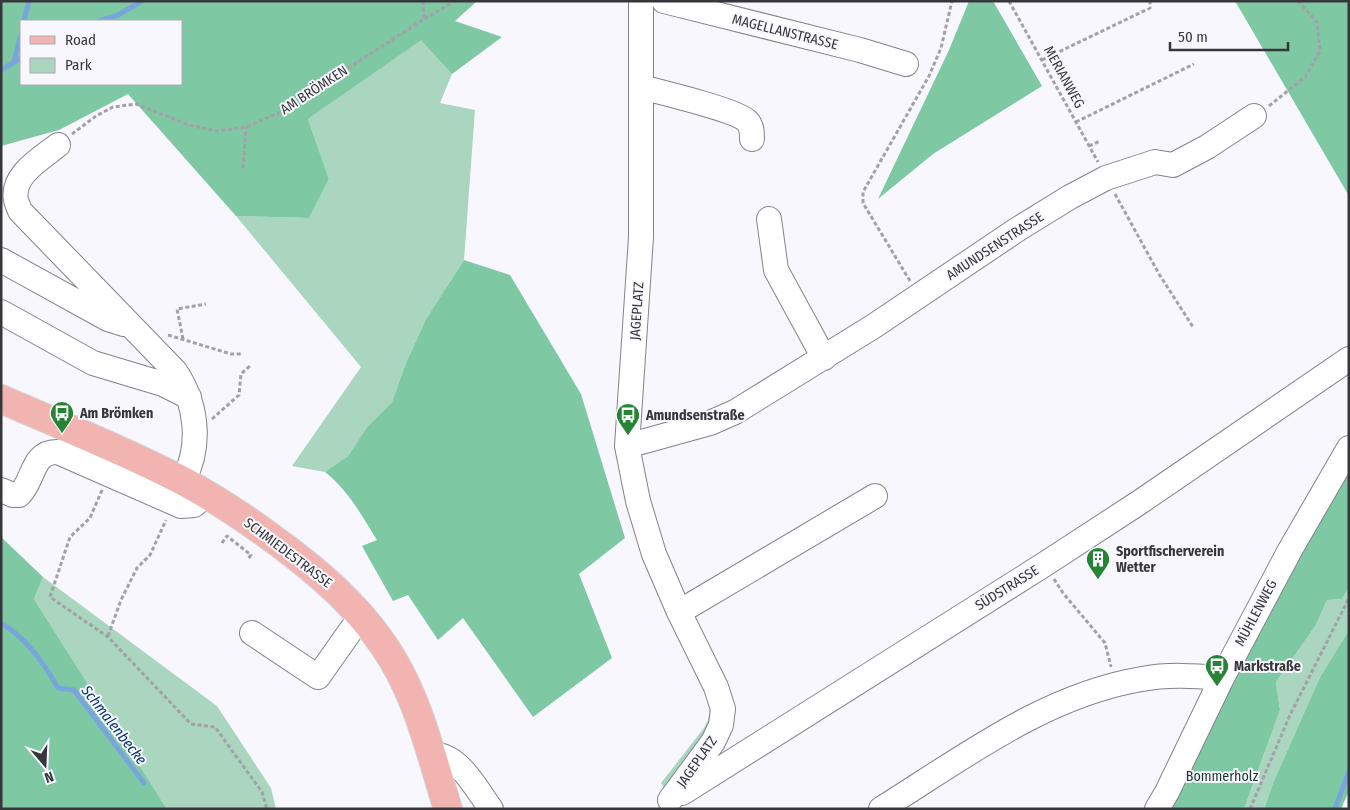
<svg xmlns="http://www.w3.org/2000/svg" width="1350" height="810" viewBox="0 0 1350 810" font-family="'Fira Sans Condensed',sans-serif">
<rect width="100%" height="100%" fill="#f8f7fe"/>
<path fill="#aad5bf" d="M421 39 452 74 440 103 475 110 464 260 426 319 406 363 392 402 367 427 348 456 325 472 292 466 361 367 236 216 309 218 329 179 308 119Z
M43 577 217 706 271 788 276 809H167L34 599Z
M1349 587V630L1320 677 1273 783 1264 809H1244L1280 710 1276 682 1316 625 1327 600 1342 599Z
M711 704 715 707 707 736 666 791 661 783 704 728 708 720Z"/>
<path fill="#7ec8a4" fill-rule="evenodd" d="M1 1H477L455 21 502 37 452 74 421 40 308 119 329 179 309 218 236 216 128 94 59 130 1 146ZM181 21V84H21V21Z
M969 1H993L1042 86 933 154 878 199 949 50Z
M1235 1H1349V196Z
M464 260 510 275 581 394 625 538 579 574 612 658 533 717 463 618 438 640 408 595 393 601 362 546 377 540C362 516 348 490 325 472L348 456 367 427 392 402 406 363 426 319Z
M1349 468V587L1342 599 1327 600 1316 625 1276 682 1280 710 1244 809H1171L1233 680 1306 544Z
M1 537 43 577 34 599 167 809H1Z
M1349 630V791L1341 809H1264L1273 783 1320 677Z"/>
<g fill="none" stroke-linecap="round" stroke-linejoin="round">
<path stroke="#79a6da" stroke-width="5" d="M24 21 29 1
M99 21 118 15 142 1
M14 62 21 34
M1 70 21 58
M1 623C26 638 44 663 58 688L74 690 144 783
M1335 809 1349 771"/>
<g stroke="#82828b" stroke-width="26">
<path id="minor" d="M641 1V237L627 446 638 501 654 554 679 612 716 687 723 709 721 725 713 742 670 800
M664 1 860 50 906 64
M641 87C660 92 736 110 747 121 752 126 752 133 752 139
M58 145C42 158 11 175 16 200 17 204 19 208 20 211L175 371C197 403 202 446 183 481
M769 219 776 270 824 358
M1 260 108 319 124 324
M1 312 93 363 163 384 189 397
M627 446 710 423 735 412 874 326 1018 229 1070 197 1106 178 1155 162 1173 165 1207 147 1254 116
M1 490 13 495H19C35 480 31 451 58 452L181 506 194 505 206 495
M679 612 875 496
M252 633 318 677 361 616
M431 755C458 752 477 790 491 809
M682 793 1045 564 1140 502 1349 359
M881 809C963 758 1045 695 1142 679 1168 674 1195 676 1222 678
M1157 809 1167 792 1222 678 1290 550 1349 448"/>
</g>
<g stroke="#d3d3d4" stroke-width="30">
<path id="major" d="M1 399C61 425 123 450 181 480 219 500 258 527 292 553 331 583 368 617 393 660 420 705 432 759 448 809"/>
</g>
<path stroke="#a1a1a6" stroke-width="3" stroke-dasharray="4 2.5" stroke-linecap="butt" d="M423 1 424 19
M1009 1 1098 162
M1042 60 1150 8V1
M1269 106 1305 77 1320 51 1317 22 1298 1
M1076 122 1194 64
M72 134 96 116 113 107 136 104 189 125 216 131 246 127 281 112 424 19 455 1
M1089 146 1100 141
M243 168 246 127
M1115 194 1159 274 1193 327
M910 281 863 203V192L929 76 941 48 952 1
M168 335 231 354H242
M183 339 177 309 206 304
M212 419 239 395 241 374 251 365
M102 490 90 518 70 537 50 597 108 637 191 724 215 727 262 792 267 809
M222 543 227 536 251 555 248 559
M1054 579 1063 593 1105 643 1111 667
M108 636 121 600 137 568 150 555 166 520
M1250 809 1290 715 1349 598"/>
<use href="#minor" stroke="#fff" stroke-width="24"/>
<use href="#major" stroke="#f2b4b0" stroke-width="28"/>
</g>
<defs>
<g id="bus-pin" transform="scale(1.25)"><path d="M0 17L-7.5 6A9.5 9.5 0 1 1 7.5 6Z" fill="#288435" stroke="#f8f7fe"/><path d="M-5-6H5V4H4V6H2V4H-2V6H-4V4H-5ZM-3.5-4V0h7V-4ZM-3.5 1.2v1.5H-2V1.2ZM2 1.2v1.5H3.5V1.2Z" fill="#fff"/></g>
<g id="building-pin" transform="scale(1.25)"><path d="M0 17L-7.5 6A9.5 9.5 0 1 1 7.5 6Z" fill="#288435" stroke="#f8f7fe"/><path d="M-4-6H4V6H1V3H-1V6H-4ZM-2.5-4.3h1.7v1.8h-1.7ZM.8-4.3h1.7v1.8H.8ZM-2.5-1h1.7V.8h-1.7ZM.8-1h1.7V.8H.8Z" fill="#fff"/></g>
</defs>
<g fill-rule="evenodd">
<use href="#bus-pin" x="62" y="413"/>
<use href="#bus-pin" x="628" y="415"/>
<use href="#building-pin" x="1098" y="559"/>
<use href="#bus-pin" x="1217" y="666"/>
</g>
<g text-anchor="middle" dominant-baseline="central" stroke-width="4" stroke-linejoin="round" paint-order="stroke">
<g font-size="14" fill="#37373b" stroke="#f8f7fe">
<text transform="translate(785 32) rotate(14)">MAGELLANSTRASSE</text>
<text transform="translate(1064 77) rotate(61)">MERIANWEG</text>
<text transform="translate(314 90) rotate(-33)">AM BRÖMKEN</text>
<text transform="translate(995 246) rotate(-33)">AMUNDSENSTRASSE</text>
<text transform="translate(637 311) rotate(-86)">JAGEPLATZ</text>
<text transform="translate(288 553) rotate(37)">SCHMIEDESTRASSE</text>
<text transform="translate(1007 588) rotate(-32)">SÜDSTRASSE</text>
<text transform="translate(1256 613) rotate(-62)">MÜHLENWEG</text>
<text transform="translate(697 762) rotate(-55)">JAGEPLATZ</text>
</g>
<g font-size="14" font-weight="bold" fill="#37373b" stroke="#f8f7fe" text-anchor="start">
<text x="80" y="413">Am Brömken</text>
<text x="646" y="415">Amundsenstraße</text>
<text x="1116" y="551">Sportfischerverein<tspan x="1116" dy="16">Wetter</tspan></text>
<text x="1234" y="666">Markstraße</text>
</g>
<g font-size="14" fill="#163829" stroke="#f8f7fe">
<text x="1222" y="776">Bommerholz</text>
</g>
<g font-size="15" font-style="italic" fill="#0a3b6b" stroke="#f8f7fe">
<text transform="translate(114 725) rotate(52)">Schmalenbecke</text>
</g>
</g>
<rect width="1350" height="810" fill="none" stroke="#37373b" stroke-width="5"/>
<rect x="20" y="20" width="162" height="65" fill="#f8f7fe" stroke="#abaab0"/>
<rect x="30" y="36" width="25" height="8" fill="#f2b4b0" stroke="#abaab0"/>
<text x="65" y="45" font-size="15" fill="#37373b">Road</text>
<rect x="30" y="58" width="25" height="15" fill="#aad5bf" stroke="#abaab0"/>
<text x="65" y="70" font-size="15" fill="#37373b">Park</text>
<g transform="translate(45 765) rotate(161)" stroke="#f8f7fe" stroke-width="4" paint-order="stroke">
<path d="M0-4L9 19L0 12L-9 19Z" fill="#37373b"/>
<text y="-8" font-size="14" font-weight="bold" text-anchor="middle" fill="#37373b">N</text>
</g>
<path d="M1170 42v8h118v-8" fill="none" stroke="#37373b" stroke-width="2.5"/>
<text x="1178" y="42" font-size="15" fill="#37373b" stroke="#f8f7fe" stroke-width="4" paint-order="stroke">50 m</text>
</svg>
